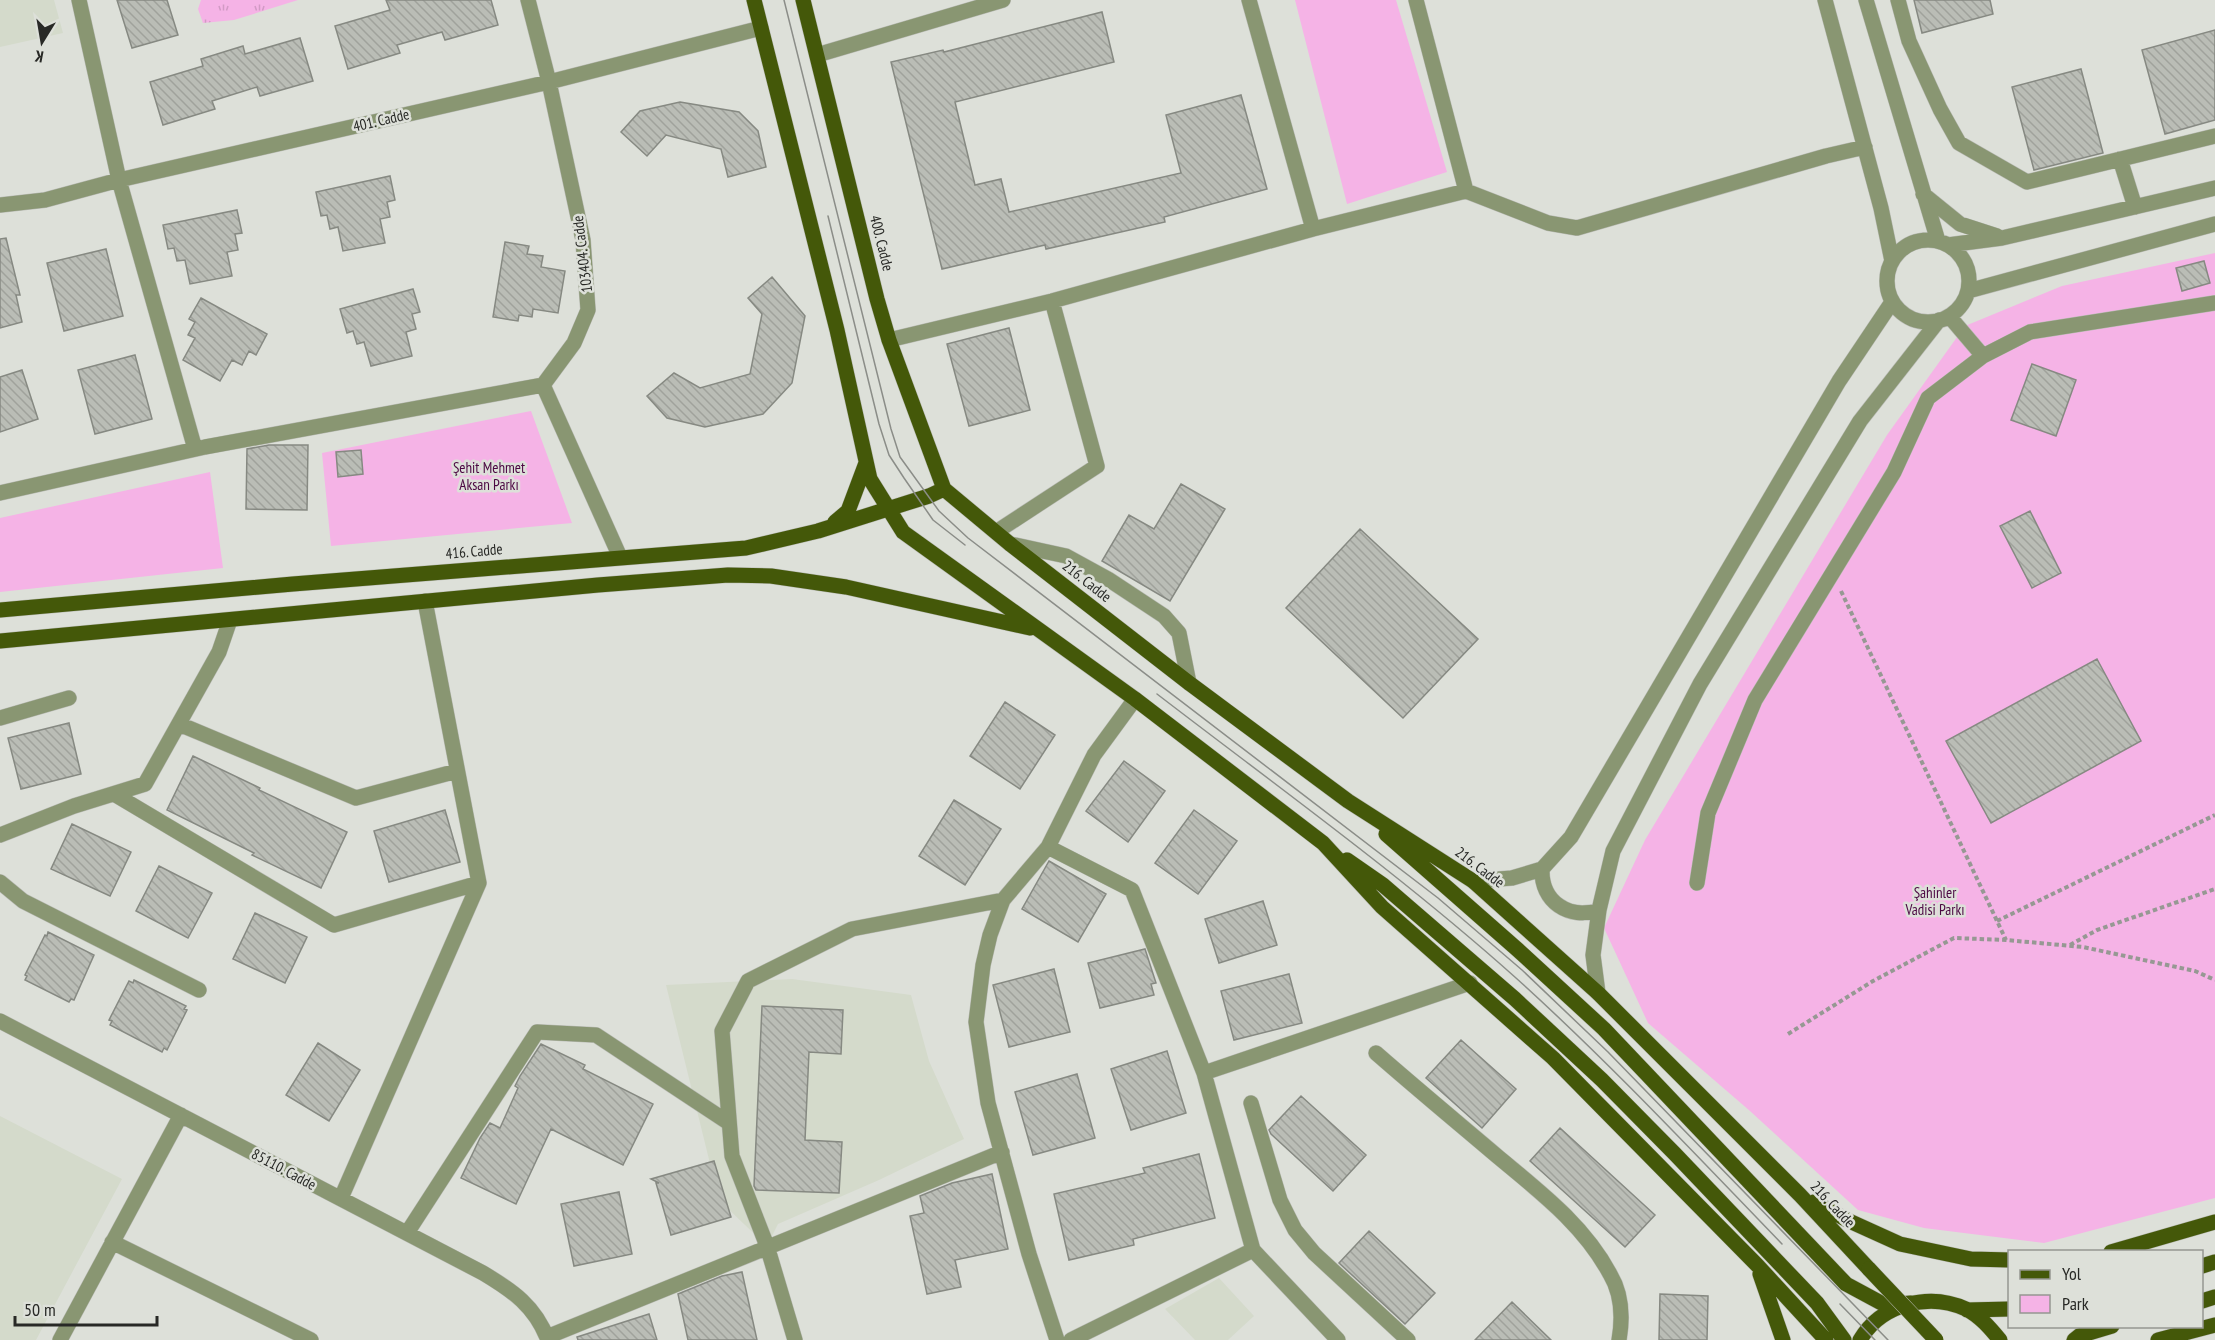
<svg xmlns="http://www.w3.org/2000/svg" width="2215" height="1340" viewBox="0 0 2215 1340" font-family="'PT Sans Narrow',sans-serif">
<defs>
<pattern id="grass-tufts" width="24" height="20" patternUnits="userSpaceOnUse" patternTransform="scale(1.5)"><rect width="24" height="20" fill="#f5b3e6"/><path d="M3 7l-1-3M5 7V3M7 7l1-3M15 17l-1-3M17 17v-4M19 17l1-3" fill="none" stroke="#d29ac5"/></pattern>
<pattern id="building-back-hatch" width="6" height="6" patternUnits="userSpaceOnUse" patternTransform="scale(1.5)"><rect width="6" height="6" fill="#babdb6"/><path d="M-1 5l2 2M0 0l6 6M5-1l2 2" fill="none" stroke="#a0a29c"/></pattern>
</defs>
<rect width="100%" height="100%" fill="#dde0d9"/>
<path fill="#d4dacb" d="M0 0H54L63 33 0 47Z
M792 979 911 995 929 1061 964 1139 879 1180 778 1224 767 1246 719 1200 666 985Z
M0 1116 122 1179 36 1340H0Z
M1219 1278 1254 1316 1228 1340H1195L1165 1309Z"/>
<path fill="url(#grass-tufts)" d="M201 0H298L234 20 203 23 198 9Z"/>
<path fill="#f5b3e6" d="M1295 0H1396L1447 172 1347 204Z
M2215 253V1198L2044 1243 1924 1228 1858 1210 1750 1111 1648 1023 1604 928 1645 840 1887 435 1965 326 2062 286Z
M531 411 572 523 331 546 322 453Z
M210 472 223 568 0 592V518Z"/>
<path fill="url(#building-back-hatch)" stroke="#868982" stroke-width="1.5" d="M117 0H167L178 35 132 48Z
M386 0H491L498 25 445 40 442 32 397 45 400 53 348 69 335 26 390 10Z
M1914 0H1990L1993 14 1922 33Z
M1102 12 1114 62 955 102 975 185 1001 179 1009 212 1181 173 1166 115 1241 95 1267 189 1164 217 1165 222 1046 249 1045 245 942 269 891 62 943 50 944 52Z
M2215 30V120L2165 134 2142 50Z
M300 38 313 81 260 96 257 87 212 101 215 109 163 125 150 82 203 66 201 59 243 46 245 54Z
M2081 69 2103 153 2034 170 2012 87Z
M680 102 739 112 758 131 766 167 728 177 721 149 666 135 647 156 621 132 640 111Z
M390 176 395 200 387 202 390 217 380 219 385 243 343 251 338 227 330 229 327 215 321 216 316 192Z
M237 210 242 233 235 234 238 250 227 252 232 276 190 284 185 260 177 261 174 248 168 249 163 225Z
M6 238 20 295H16L22 322 0 328V239Z
M505 242 529 246 527 254 543 256 541 267 565 271 558 313 533 309 532 317 519 315 518 321 493 317Z
M106 249 123 316 64 331 47 263Z
M2204 261 2210 283 2182 291 2176 268Z
M772 277 805 316 792 383 763 414 705 427 667 418 647 396 674 373 700 388 750 374 762 314 748 298Z
M413 289 420 312 412 314 416 329 406 332 412 356 371 366 364 342 357 344 353 331 347 333 340 309Z
M201 298 267 334 256 355 249 351 242 365 232 360 220 381 183 360 195 338 188 335 195 322 189 319Z
M1009 328 1030 410 969 426 947 344Z
M135 355 152 419 95 434 78 370Z
M2032 364 2076 380 2056 436 2011 420Z
M22 370 38 419 0 432V377Z
M269 445H308L307 510 246 509 247 449Z
M361 450 363 474 338 477 336 452Z
M1181 484 1225 509 1170 601 1102 561 1129 515 1154 529Z
M2030 511 2061 573 2032 588 2000 526Z
M1360 529 1478 639 1403 718 1286 608Z
M2097 659 2141 741 1991 823 1946 741Z
M1005 702 1055 735 1020 789 970 756Z
M69 723 81 774 21 789 8 738Z
M193 756 260 788 259 790 347 832 321 888 252 855 254 853 167 810Z
M1124 761 1165 791 1128 842 1086 811Z
M954 800 1001 829 965 885 919 856Z
M445 810 460 862 389 882 374 831Z
M1194 810 1237 841 1198 894 1155 863Z
M72 824 131 852 110 896 51 869Z
M1049 861 1106 894 1078 942 1022 909Z
M159 866 212 893 188 938 136 911Z
M1263 901 1277 945 1219 963 1205 919Z
M255 913 307 937 285 983 233 959Z
M48 932 94 955 74 1000 71 999 69 1002 25 980 27 976 25 975 45 935 47 936Z
M1145 949 1156 983 1151 984 1154 995 1100 1008 1088 963Z
M1054 969 1070 1032 1009 1047 993 985Z
M1289 974 1302 1023 1234 1040 1221 991Z
M134 980 186 1006 184 1009 187 1010 167 1050 164 1048 162 1052 110 1025 112 1021 109 1020 129 981 133 983Z
M762 1006 843 1010 841 1054 809 1052 805 1140 842 1142 839 1193 756 1190 754 1186Z
M1461 1040 1516 1089 1482 1128 1426 1078Z
M318 1043 360 1070 329 1121 286 1095Z
M541 1044 585 1065 583 1069 653 1104 623 1165 551 1129 516 1204 461 1178 480 1138 490 1123 500 1128 518 1088 515 1086 520 1076Z
M1167 1051 1186 1113 1131 1130 1111 1069Z
M1077 1074 1095 1138 1033 1155 1015 1092Z
M1301 1096 1366 1155 1333 1191 1271 1134 1269 1130Z
M1560 1128 1655 1215 1625 1247 1530 1161Z
M1199 1154 1215 1218 1133 1239 1134 1245 1069 1260 1054 1194 1145 1173 1143 1168Z
M714 1161 731 1217 671 1235 656 1183H659L651 1179Z
M992 1174 1008 1249 955 1260 961 1287 927 1294 910 1216 924 1213 920 1196 952 1183Z
M619 1192 632 1254 574 1266 561 1204Z
M1369 1231 1435 1293 1405 1324 1339 1263Z
M742 1272 757 1340H688L678 1294 722 1276Z
M1660 1294 1708 1296 1707 1340H1659Z
M1512 1302 1551 1340H1475Z
M649 1314 657 1340H578L577 1337Z"/>
<g fill="none" stroke-linecap="round" stroke-linejoin="round">
<g stroke="#b9bbb5" stroke-width="16">
<path id="minor" d="M79 0 119 180 195 449
M528 0 549 82 583 240 588 310 574 343 543 385 620 557
M1249 0 1313 229
M1416 0 1466 191
M1825 0 1881 208 1892 261
M1866 0 1938 241
M1898 0 1909 41 1940 109 1959 143 2027 182 2215 136
M817 55 1003 0
M2120 159 2135 207
M1923 194 1960 224 1997 236
M0 205 45 200 119 180 549 82 761 28
M1887 281a41 41 0 1 1 82 0a41 41 0 1 1-82 0Z
M1948 245 2002 238 2215 188
M1968 291 2215 224
M1949 316 1983 356
M889 340 1052 301 1313 229 1466 191 1548 223 1577 228 1826 156 1865 147
M0 493 205 447 543 385
M996 532 1097 466 1052 301
M1010 544 1066 556 1108 579 1164 616 1179 633 1189 683
M0 718 69 698
M179 724 356 798 457 771
M114 794 334 925 479 883
M0 835 74 806 145 784 219 652 230 620
M1048 847 1132 890 1204 1073 1253 1250 1338 1340
M1542 869C1541 902 1569 920 1599 910
M1473 881 1512 878 1542 869 1571 837 1839 381 1892 302
M0 882 23 901 199 990
M1697 883 1708 813 1755 700 1894 472 1928 398 1983 356 2030 332 2215 303
M1598 993 1593 955 1599 910 1613 851 1700 684 1860 421 1939 320
M0 1021 483 1273C513 1291 535 1306 548 1340
M1376 1053C1416 1088 1457 1122 1497 1156 1539 1191 1584 1225 1610 1274 1622 1294 1623 1317 1619 1340
M1204 1073 1470 983
M1251 1103 1280 1200 1295 1230 1314 1253 1408 1340
M341 1198 479 883 425 601
M407 1233 537 1032 596 1035 729 1123
M112 1242 311 1340
M547 1337 1002 1152
M60 1340 181 1115
M795 1340 767 1246 732 1156 722 1031 748 981 852 929 1003 900
M1057 1340 1029 1254 988 1103 976 1022 983 965 990 935 1003 900 1048 847 1094 755 1135 699
M1071 1340 1253 1250"/>
</g>
<g stroke="#b9bbb5" stroke-width="16">
<path id="major" d="M754 0 837 330 870 479 903 532 1135 699 1323 843 1382 907 1553 1058 1757 1265 1826 1340
M803 0 877 299 889 340 944 489
M944 489 1010 544 1189 683 1348 801 1473 881 1598 993 1800 1195 1869 1269
M835 522 848 511 866 463
M0 610 293 584 746 548 818 531 929 496 944 489
M0 641 598 585 728 575 771 576 846 587 1030 628
M1386 834 1518 950 1604 1029 1846 1284 1885 1305 1911 1303
M1347 860 1383 885 1515 999 1602 1080 1675 1154 1817 1303 1844 1340
M1814 1202 1847 1220 1900 1244 1971 1259 2010 1260
M2111 1252 2215 1222
M2202 1266 2215 1262
M1760 1274 1783 1340
M2202 1301 2215 1297
M1967 1310 2010 1309
M1860 1340C1881 1304 1929 1292 1966 1309 1980 1316 1990 1328 2000 1340
M2074 1340 2079 1336 2112 1326
M2158 1340 2215 1325"/>
</g>
<path stroke="#969893" stroke-width="4" stroke-dasharray="4.5 3" stroke-linecap="butt" d="M1841 591 2006 940
M1997 921 2215 815
M2070 945 2097 930 2215 889
M1788 1034 1873 981 1954 938 2006 940 2083 947 2195 971 2215 980"/>
<use href="#minor" stroke="#899672" stroke-width="15"/>
<use href="#major" stroke="#445809" stroke-width="15"/>
<path stroke="#8b8d88" stroke-width="1.5" d="M784 0 891 429 900 457 939 511 968 538 1438 898 1522 970 1608 1052 1888 1340
M828 216 879 424 889 455 904 478 933 520 965 545
M1157 694C1278 787 1402 876 1516 978 1609 1062 1695 1154 1782 1244
M1840 1304 1875 1340"/>
<g stroke="#b9bbb5" stroke-width="16" stroke-linecap="butt">
<path id="major-bridge" d="M1869 1269 1936 1340"/>
</g>
<use href="#major-bridge" stroke="#445809" stroke-width="15"/>
</g>
<g text-anchor="middle" dominant-baseline="central" stroke-width="5" stroke-linejoin="round" paint-order="stroke">
<g font-size="15" fill="#282926" stroke="#dde0d9">
<text transform="translate(381 120) rotate(-13)">401. Cadde</text>
<text transform="translate(882 243) rotate(76)">400. Cadde</text>
<text transform="translate(582 254) rotate(-97)">103404. Cadde</text>
<text transform="translate(474 551) rotate(-5)">416. Cadde</text>
<text transform="translate(1087 581) rotate(38)">216. Cadde</text>
<text transform="translate(1480 867) rotate(37)">216. Cadde</text>
<text transform="translate(284 1169) rotate(28)">85110. Cadde</text>
<text transform="translate(1833 1204) rotate(47)">216. Cadde</text>
</g>
<g font-size="15" fill="#4c0843" stroke="#dde0d9">
<text x="489" y="467">Şehit Mehmet<tspan x="489" dy="17">Aksan Parkı</tspan></text>
<text x="1935" y="892">Şahinler<tspan x="1935" dy="17">Vadisi Parkı</tspan></text>
</g>
</g>
<rect x="2008" y="1250" width="195" height="78" fill="#dde0d9" stroke="#959791" stroke-width="1.5"/>
<rect x="2020" y="1270" width="30" height="9" fill="#445809" stroke="#959791" stroke-width="1.5"/>
<text x="2062" y="1280" font-size="18" fill="#282926">Yol</text>
<rect x="2020" y="1295" width="30" height="18" fill="#f5b3e6" stroke="#959791" stroke-width="1.5"/>
<text x="2062" y="1310" font-size="18" fill="#282926">Park</text>
<g transform="translate(42 42) rotate(191)" stroke="#dde0d9" stroke-width="4.5" paint-order="stroke">
<path d="M0-4.5L10 22L0 15L-10 22Z" fill="#282926"/>
<text y="-9" font-size="16" font-weight="bold" text-anchor="middle" fill="#282926">K</text>
</g>
<path d="M15 1316v9h142v-9" fill="none" stroke="#282926" stroke-width="3"/>
<text x="24" y="1316" font-size="18" fill="#282926" stroke="#dde0d9" stroke-width="4.5" paint-order="stroke">50 m</text>
</svg>
